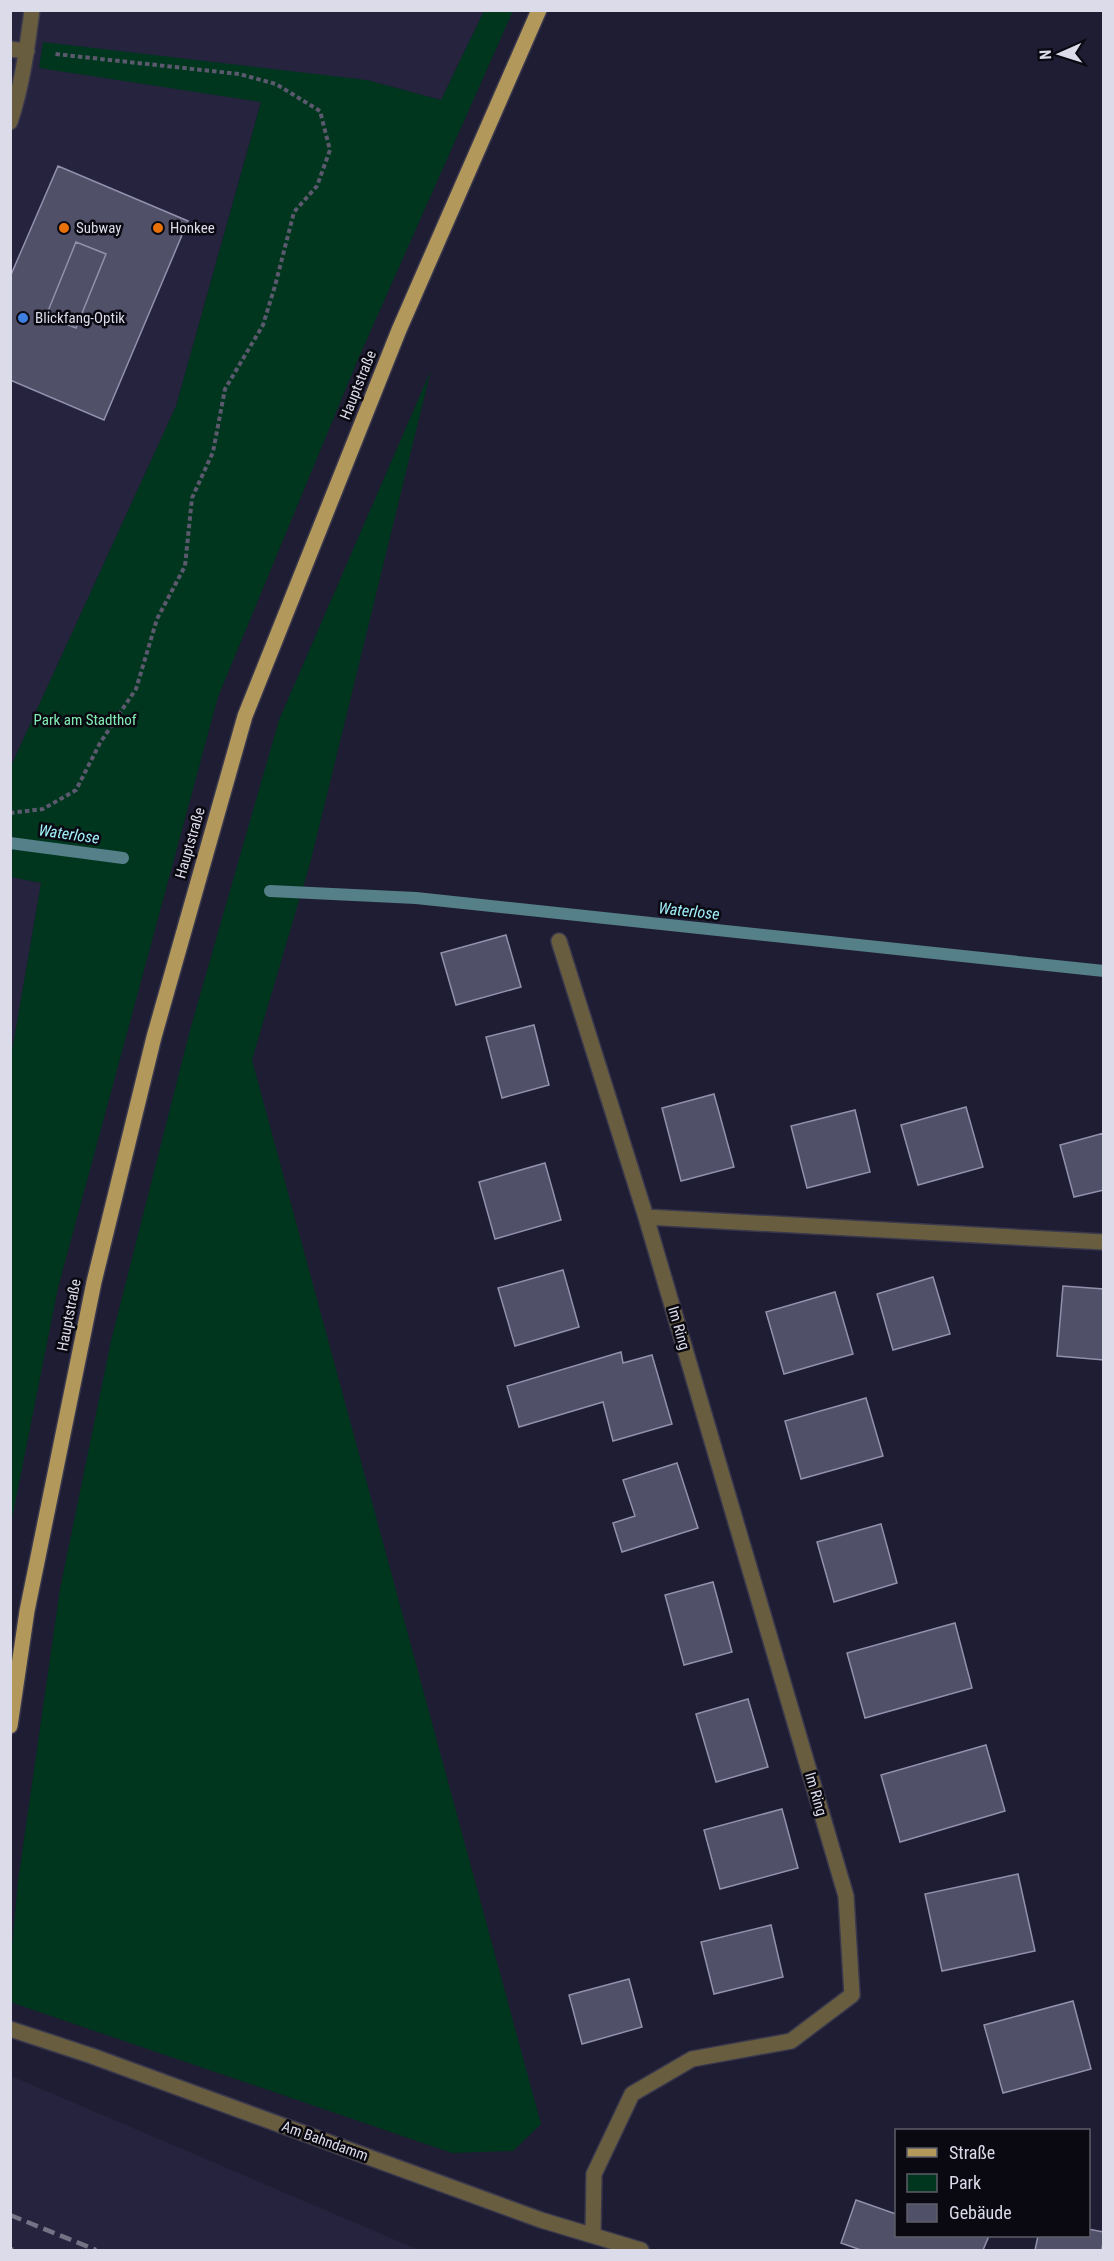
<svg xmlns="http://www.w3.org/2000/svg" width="1114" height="2261" viewBox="0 0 1114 2261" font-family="'Roboto Condensed',sans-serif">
<rect width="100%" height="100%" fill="#1f1d33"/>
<path fill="#26233f" d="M11 11H484L441 100 367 80 261 101 176 406 11 766Z
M11 877 41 883 11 1057Z
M11 2076 419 2250H11Z"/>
<path fill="#00351e" d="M484 11H513L359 357 218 697 58 1288 11 1524V1057L41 883 11 877V766L176 406 261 102 39 68 43 42 367 80 441 100Z
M431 370 311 860 252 1060 541 2124 513 2151 452 2153 10 2002 11 1959 18 1881 60 1589 111 1341 190 1030 279 720Z"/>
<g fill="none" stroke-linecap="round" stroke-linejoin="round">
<path stroke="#557f89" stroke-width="12" d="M10 843 123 858
M270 891 416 898 1104 971"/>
</g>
<path fill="#515069" stroke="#9291ad" stroke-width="1.5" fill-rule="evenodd" d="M58 166 188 221 104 420 10 380V277ZM76 242 106 254 76 328 46 316Z
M76 242 106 254 76 328 46 316Z
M506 935 521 987 456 1005 441 953Z
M534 1025 549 1085 502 1098 486 1037Z
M714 1094 734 1167 681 1181 662 1108Z
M966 1107 983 1167 918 1185 901 1125Z
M855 1110 870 1172 807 1188 791 1126Z
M1104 1133V1190L1074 1197 1060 1145Z
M545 1163 561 1220 495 1239 479 1182Z
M563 1270 579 1327 515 1346 498 1288Z
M933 1277 950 1334 893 1350 877 1294Z
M1063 1286 1104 1289V1360L1057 1356Z
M835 1292 853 1354 784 1374 766 1312Z
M621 1352 623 1363 652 1355 672 1424 613 1441 603 1402 519 1427 507 1386Z
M866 1398 883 1456 801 1479 785 1421Z
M677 1463 698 1528 622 1552 613 1523 635 1516 623 1480Z
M881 1524 897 1583 834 1602 817 1542Z
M713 1582 732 1652 684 1665 665 1595Z
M955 1623 972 1688 865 1718 847 1653Z
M748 1699 768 1767 716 1782 696 1714Z
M986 1745 1005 1811 900 1842 881 1775Z
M782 1809 798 1868 720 1889 704 1830Z
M1018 1874 1035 1951 942 1971 925 1894Z
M771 1925 783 1977 714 1994 701 1942Z
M629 1979 642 2027 582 2044 569 1995Z
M1073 2001 1091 2069 1003 2093 984 2025Z
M856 2200 896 2214V2236H989L983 2250H861L841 2243Z
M1088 2229 1104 2232 1102 2250H1035L1038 2236H1088Z"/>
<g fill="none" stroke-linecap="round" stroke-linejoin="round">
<g stroke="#39384d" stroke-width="18">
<path id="minor" d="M10 49 27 51
M10 122C22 86 27 49 32 10
M559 941 646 1217 846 1896 852 1995 791 2041 692 2059 632 2094 594 2174 593 2235
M646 1217 1104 1242
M10 2029 92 2056 541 2220 641 2250"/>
</g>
<g stroke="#39384d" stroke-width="18">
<path id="major" d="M10 1726 27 1611 94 1282 154 1037 245 716 399 330 539 10"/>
</g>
<path stroke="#5b596d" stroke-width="4" stroke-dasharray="4.5 3" stroke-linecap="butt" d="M10 813 43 809 76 790 100 743 136 689 157 619 185 566 192 498 213 452 225 389 263 325 275 286 294 212 317 186 330 150 320 111 276 84 239 74 55 54"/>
<use href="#minor" stroke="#695d40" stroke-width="15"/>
<use href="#major" stroke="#b2985b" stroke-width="15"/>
<path stroke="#747386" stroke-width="4.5" stroke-dasharray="12 6" stroke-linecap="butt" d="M10 2215 96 2250
M10 2249 13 2250"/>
</g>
<g fill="#e8710a" stroke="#0a0912" stroke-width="2">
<circle cx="64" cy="228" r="6"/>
<circle cx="158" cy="228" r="6"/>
</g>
<circle fill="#3f7fe0" stroke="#0a0912" stroke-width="2" cx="23" cy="318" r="6"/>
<g text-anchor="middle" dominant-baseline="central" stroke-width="5" stroke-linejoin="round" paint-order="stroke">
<g font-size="15" fill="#dbdbea" stroke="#0a0912" text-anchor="start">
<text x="76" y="228">Subway</text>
<text x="170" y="228">Honkee</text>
<text x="35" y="318">Blickfang-Optik</text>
</g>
<g font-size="15" fill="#dbdbea" stroke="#0a0912">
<text transform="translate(358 385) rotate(-68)">Hauptstraße</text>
<text transform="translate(190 843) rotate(-74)">Hauptstraße</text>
<text transform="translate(69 1315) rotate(-79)">Hauptstraße</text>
<text transform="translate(679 1328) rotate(74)">Im Ring</text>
<text transform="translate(816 1794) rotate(74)">Im Ring</text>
<text transform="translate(325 2141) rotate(20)">Am Bahndamm</text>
</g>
<g font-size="15" fill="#80ecb1" stroke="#0a0912">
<text x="85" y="720">Park am Stadthof</text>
</g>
<g font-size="16" font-style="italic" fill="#a1f0fb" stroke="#0a0912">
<text transform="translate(69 834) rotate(8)">Waterlose</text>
<text transform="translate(689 911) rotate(6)">Waterlose</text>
</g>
</g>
<rect width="1114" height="2261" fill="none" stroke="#dbdbea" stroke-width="24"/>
<rect x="895" y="2129" width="195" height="108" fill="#0a0912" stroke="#5e5d68" stroke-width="1.5"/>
<rect x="907" y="2148" width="30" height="9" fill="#b2985b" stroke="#5e5d68" stroke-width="1.5"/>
<text x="949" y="2159" font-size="18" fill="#dbdbea">Straße</text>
<rect x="907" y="2174" width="30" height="18" fill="#00351e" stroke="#5e5d68" stroke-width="1.5"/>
<text x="949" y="2189" font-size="18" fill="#dbdbea">Park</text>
<rect x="907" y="2204" width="30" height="18" fill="#515069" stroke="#5e5d68" stroke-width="1.5"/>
<text x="949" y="2219" font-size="18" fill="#dbdbea">Gebäude</text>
<g transform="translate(1060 54) rotate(267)" stroke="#0a0912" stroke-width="4.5" paint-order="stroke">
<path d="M0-4.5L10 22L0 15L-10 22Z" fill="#dbdbea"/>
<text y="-9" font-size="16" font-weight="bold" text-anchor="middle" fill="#dbdbea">N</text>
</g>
</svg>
